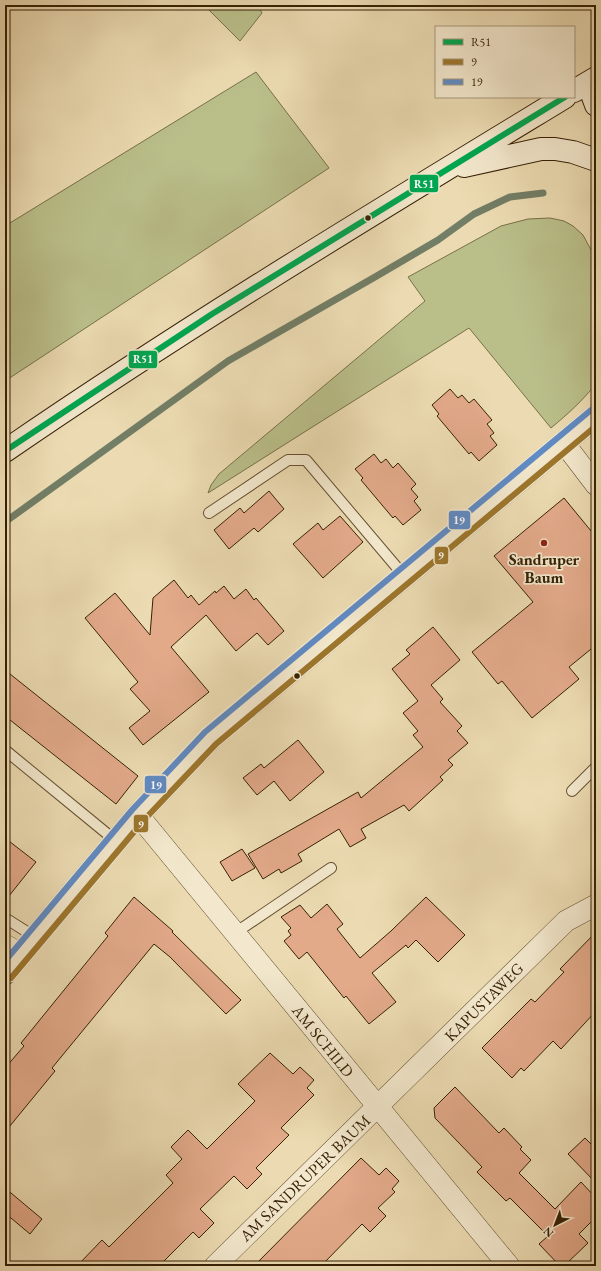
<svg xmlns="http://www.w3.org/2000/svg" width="601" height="1271" viewBox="0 0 601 1271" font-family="'EB Garamond',serif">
<rect width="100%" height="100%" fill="#ecdbb2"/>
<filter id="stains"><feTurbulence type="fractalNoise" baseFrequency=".005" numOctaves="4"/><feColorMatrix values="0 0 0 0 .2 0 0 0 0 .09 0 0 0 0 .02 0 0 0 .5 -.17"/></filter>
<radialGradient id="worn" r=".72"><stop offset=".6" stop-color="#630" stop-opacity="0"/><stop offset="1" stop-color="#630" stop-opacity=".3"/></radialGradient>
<path fill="#babf8a" stroke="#787048" d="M204 5H258L262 13 240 41Z
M256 72 329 168 5 381V226Z
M550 218 564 221 573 226 583 235 596 259V384C582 401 568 414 551 428L469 328 208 493 211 485 219 474 425 301 408 277 501 226 528 219Z"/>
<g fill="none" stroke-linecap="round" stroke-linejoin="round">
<path stroke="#727e66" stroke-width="7" d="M5 522 228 361 375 277 438 240 474 214 510 197 543 193"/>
</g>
<path fill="#e3aa8a" stroke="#362105" d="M450 389 458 398 462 395 469 403 474 399 492 420 487 424 494 433 490 436 497 445 479 461 471 452 469 454 437 416 439 414 432 405Z
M374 454 381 463 386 459 393 468 398 463 416 484 411 489 418 497 414 501 421 510 403 525 395 516 393 518 382 505 361 480 363 478 355 469Z
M269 491 284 509 258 532 254 528 229 549 214 530 240 508 244 513Z
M564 498 596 537V645L569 667 579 679 532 718 502 681 498 684 472 652 533 602 494 556Z
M340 516 363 542 323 578 293 544 318 523 323 530Z
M174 580 188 598 191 595 199 605 215 591 216 593 224 586 234 599 246 589 254 600 256 598 284 631 268 645 257 633 236 651 206 615 171 647 209 692 143 745 129 728 150 711 130 689 138 682 85 618 115 593 150 635 153 598Z
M433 627 460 660 431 685 443 699 440 702 462 726 457 731 468 743 448 760 453 765 440 777 443 780 409 811 404 805 361 829 366 838 350 847 339 829 298 854 302 861 281 873 279 869 263 879 248 854 358 792 361 798 423 747 413 735 418 731 403 713 418 701 392 669 410 654 406 650Z
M5 670 138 776 116 804 5 716Z
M298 740 324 772 290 801 274 781 257 795 243 778 261 764 264 768Z
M5 838 36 862 5 901Z
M242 849 255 868 232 881 220 862Z
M134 897 173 931 172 932 241 1000 226 1014 170 957 154 944 52 1068 55 1071 5 1132V1068L24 1046 21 1043 108 936 105 933Z
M426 897 465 935 438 962 416 940 408 948 406 945 372 973 396 1002 369 1024 346 996 344 998 307 952 299 959 284 941 291 935 288 931 291 928 281 917 300 905 311 918 327 904 343 924 337 929 360 958 391 931Z
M596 932V1011L561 1049 553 1041 524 1071 521 1068 512 1078 482 1048 531 999 535 1002 564 972 560 969Z
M270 1053 293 1074 300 1067 314 1080 307 1088 314 1095 281 1128 289 1135 256 1168 262 1174 247 1189 234 1176 200 1209 214 1223 199 1238 193 1232 159 1266H77L102 1240 109 1247 173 1183 166 1175 182 1159 171 1147 188 1130 207 1149 255 1101 238 1084Z
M455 1087 499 1133 504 1128 522 1147 520 1149 531 1160 519 1173 555 1209 581 1182 596 1198V1217L579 1234 588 1243 564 1266H560L539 1244 548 1236 510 1198 506 1201 477 1172 482 1167 435 1118 434 1108Z
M585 1138 596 1149V1183L568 1154Z
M361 1158 379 1175 386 1168 399 1181 392 1189 395 1192 378 1208 386 1216 370 1232 362 1224 321 1266H254Z
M5 1188 42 1219 30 1234 5 1213Z"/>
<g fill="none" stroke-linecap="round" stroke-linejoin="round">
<g stroke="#645030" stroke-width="12">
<path id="lane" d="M209 513 288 460H306L405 577
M5 750 116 841
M572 791 596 767
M5 918 35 937
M235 933 331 868"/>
</g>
<g stroke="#645030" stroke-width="22">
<path id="street" d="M564 443 596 485
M138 815 509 1266
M5 945 21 954
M215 1266 566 921 596 905"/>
</g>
<g stroke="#362105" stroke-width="24">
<path id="secondary" d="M588 83 596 105
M574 91 596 78
M464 166 541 149H555L573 152 596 160
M5 451C187 326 376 212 565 97
M5 973 138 815 211 738 596 416"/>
</g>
<use href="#lane" stroke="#f3e8cd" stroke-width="10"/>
<use href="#street" stroke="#f3e8cd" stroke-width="21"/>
<use href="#secondary" stroke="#f3e8cd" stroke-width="22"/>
<g stroke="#f3e8cd" stroke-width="9">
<path id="bus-1" d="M5 451 212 314 565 97"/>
</g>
<g stroke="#f3e8cd" stroke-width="9">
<path id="bus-2" d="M11 978 144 820 216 744 596 426"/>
</g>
<g stroke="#f3e8cd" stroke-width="9">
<path id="bus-3" d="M5 961 132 810 205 732 591 410"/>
</g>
<use href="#bus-1" stroke="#00a651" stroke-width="6"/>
<use href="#bus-2" stroke="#9d762c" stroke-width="6"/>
<use href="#bus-3" stroke="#608bc4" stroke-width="6"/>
</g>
<g fill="#362105" stroke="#f3e8cd" stroke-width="1.5">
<circle cx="368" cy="218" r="3.5"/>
<circle cx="297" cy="676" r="3.5"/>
</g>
<circle fill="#8f2418" stroke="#f3e8cd" stroke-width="1.5" cx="544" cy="543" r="4"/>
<g text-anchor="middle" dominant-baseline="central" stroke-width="3.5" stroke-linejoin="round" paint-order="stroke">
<g font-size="16" font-weight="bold" fill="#362105" stroke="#f3e8cd">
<text x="544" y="559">Sandruper<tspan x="544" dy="18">Baum</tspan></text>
</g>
<g font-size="16" fill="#362105" stroke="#f3e8cd">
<text transform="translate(484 1002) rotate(-45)">KAPUSTAWEG</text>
<text transform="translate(323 1041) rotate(51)">AM SCHILD</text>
<text transform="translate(305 1178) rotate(-44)">AM SANDRUPER BAUM</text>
</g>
</g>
<g stroke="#f3e8cd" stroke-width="1.5">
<rect x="409" y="174" width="30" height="19" rx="4" fill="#00a651"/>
<rect x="128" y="350" width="30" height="19" rx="4" fill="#00a651"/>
<rect x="448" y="510" width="23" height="20" rx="4" fill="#608bc4"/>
<rect x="434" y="546" width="15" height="19" rx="4" fill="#9d762c"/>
<rect x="144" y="775" width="23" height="19" rx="4" fill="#608bc4"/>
<rect x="133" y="814" width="16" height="19" rx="4" fill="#9d762c"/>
</g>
<g font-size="11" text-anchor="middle" font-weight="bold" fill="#fff">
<text x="424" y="188">R51</text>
<text x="143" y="363">R51</text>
<text x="459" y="524">19</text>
<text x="441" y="559">9</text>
<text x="156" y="789">19</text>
<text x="141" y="828">9</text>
</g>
<rect width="601" height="1271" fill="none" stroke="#ecdbb2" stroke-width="20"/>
<rect x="6" y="6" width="589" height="1259" fill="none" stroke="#362105" stroke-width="2"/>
<rect x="10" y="10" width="581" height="1251" fill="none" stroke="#362105"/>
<rect x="435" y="26" width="140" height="72" fill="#f3e8cd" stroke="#a7987d"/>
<rect x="443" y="39" width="20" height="6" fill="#00a651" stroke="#a7987d"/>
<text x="471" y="46" font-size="12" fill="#362105">R51</text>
<rect x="443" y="59" width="20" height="6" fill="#9d762c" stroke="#a7987d"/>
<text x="471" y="66" font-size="12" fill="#362105">9</text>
<rect x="443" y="79" width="20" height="6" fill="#608bc4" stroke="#a7987d"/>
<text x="471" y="86" font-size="12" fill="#362105">19</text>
<g transform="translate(555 1225) rotate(222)" stroke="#f3e8cd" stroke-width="3" paint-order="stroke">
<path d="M0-3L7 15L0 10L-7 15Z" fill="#362105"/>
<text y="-6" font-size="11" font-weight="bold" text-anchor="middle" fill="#362105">N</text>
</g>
<rect width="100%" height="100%" filter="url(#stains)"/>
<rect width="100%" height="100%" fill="url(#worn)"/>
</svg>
